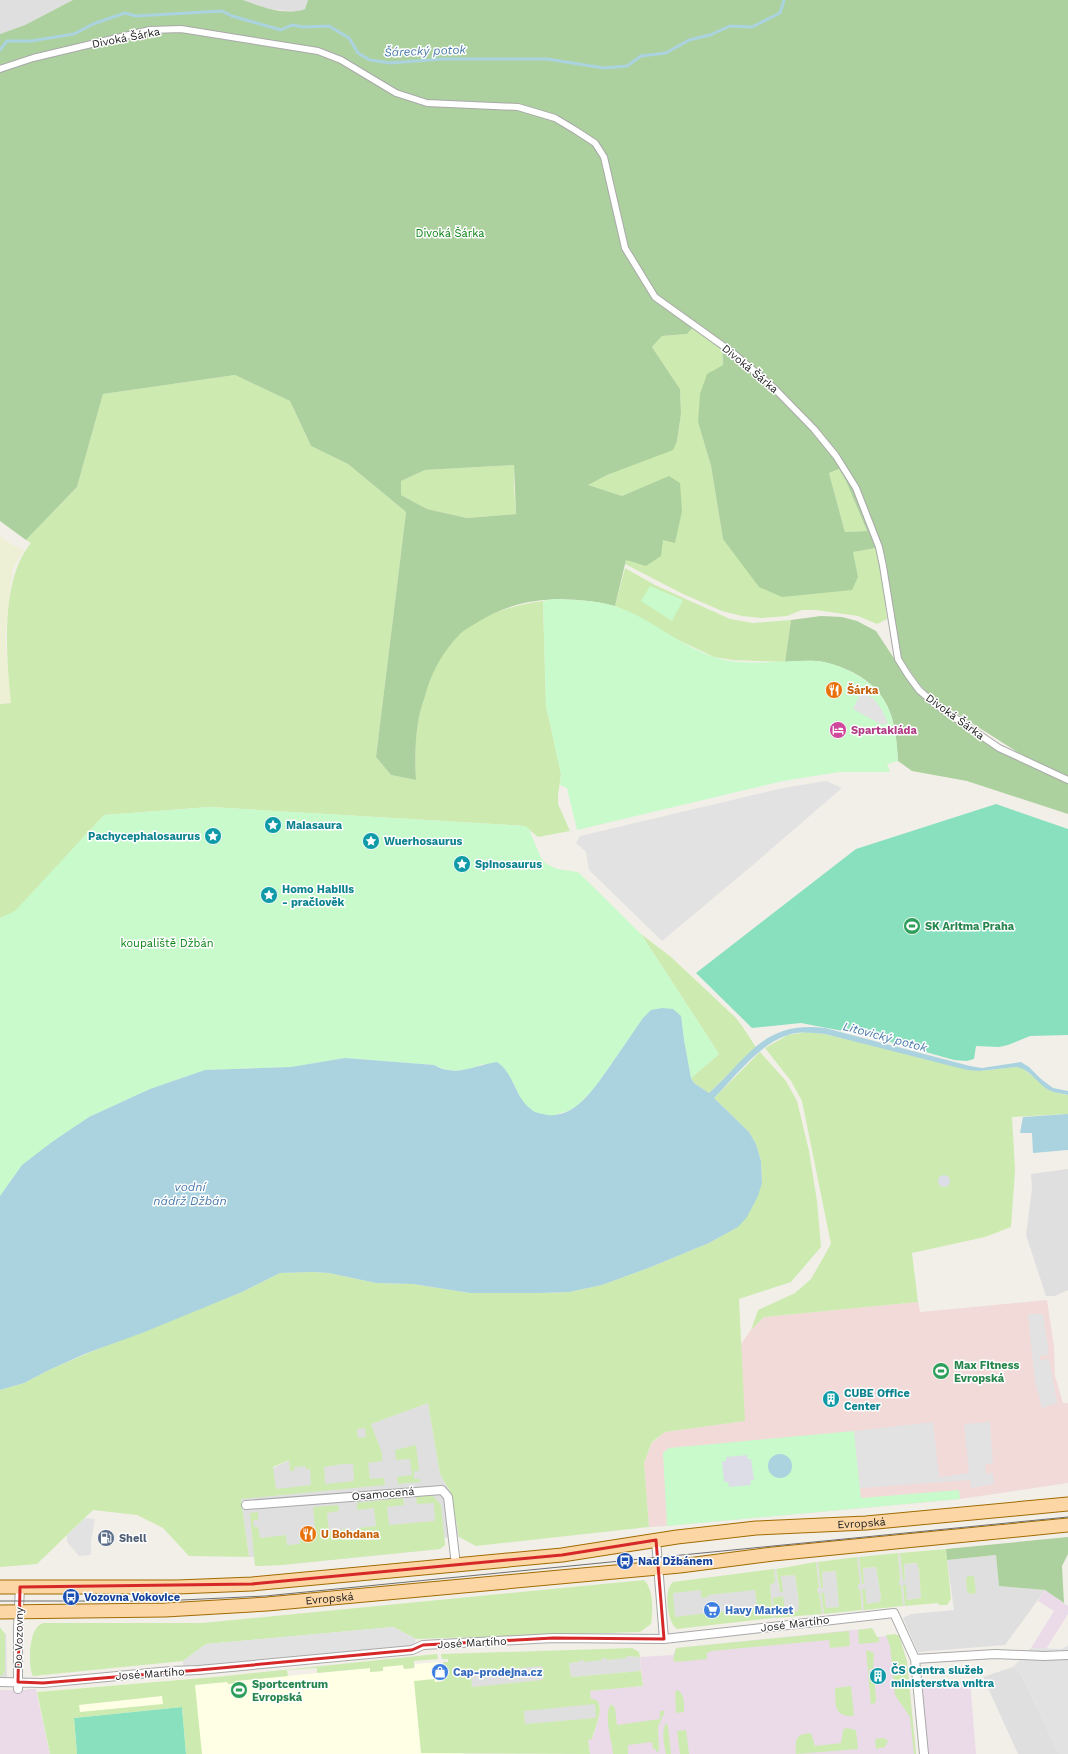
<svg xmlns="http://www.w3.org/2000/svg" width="1068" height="1754" viewBox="0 0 1068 1754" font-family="'Work Sans',sans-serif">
<rect width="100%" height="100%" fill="#f2efe9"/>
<path fill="#e0dfdf" d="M0 0H73L25 25 0 34Z
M243 0H308L305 9 295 12 264 8Z
M1068 1169V1290L1055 1296H1046L1026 1235 1032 1188 1031 1174Z
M428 1403 440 1474 451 1493 459 1537 444 1538 445 1545 440 1549 281 1565 255 1566V1557H249L241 1499 247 1480 356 1429Z
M898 1553H900L903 1580 905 1579 904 1564 918 1563 919 1568 921 1598 907 1600 903 1585 905 1606H903L901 1585H899V1580H900Z
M996 1555 999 1586 1045 1590 1005 1645 918 1652 903 1618 911 1614 954 1610 947 1560Z
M857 1557H859L862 1584H864L863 1568 876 1567 881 1597 880 1603 866 1604 863 1589 864 1610H862L860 1590H858Z
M816 1562H818L821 1588 823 1587 822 1572 836 1571 837 1576 839 1607 826 1608 824 1593H821L824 1614H822L819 1593H818L817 1588H819Z
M774 1569H776L779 1590 781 1576 795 1575 799 1605 798 1611 785 1612 773 1598 775 1618H773L770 1585 775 1582Z
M702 1589H756L758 1609 674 1619 671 1593Z
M0 1634H6L7 1678H0Z
M626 1656 640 1657 641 1671 571 1677 569 1663 578 1662V1660H602V1658H607V1659L626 1658Z
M544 1665V1681L472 1688 470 1671Z
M1013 1667 1020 1672 1059 1754H1018L983 1677Z
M596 1703 597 1719 525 1726 523 1709Z"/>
<path fill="#f2dad9" d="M1047 1300 1054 1346 1055 1376 1063 1403H1068V1483L960 1499 667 1526 649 1527 644 1463 652 1443 665 1432 744 1421 741 1344 751 1330 764 1317 918 1302 920 1312Z"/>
<path fill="#ebdbe8" d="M1045 1590 1068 1606V1614L1046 1649 1031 1648 1054 1611 1038 1601Z
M872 1628 877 1637 899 1635 907 1662 916 1754H590L588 1739 593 1737 599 1717 600 1705 591 1699 590 1691 643 1686 640 1657 673 1655 676 1648Z
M970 1681 976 1754H928L920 1683Z
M27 1689H36L50 1754H0V1690H27Z"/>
<path fill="#ffffe5" d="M439 1662 441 1681H444V1677L464 1754H50L37 1692 226 1676 228 1684 235 1683V1681L370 1668 371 1672 382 1671V1667L403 1665 404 1669 415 1668V1664Z"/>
<path fill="#eef0d5" d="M0 536 11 544 24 550 13 568 5 638 11 703 0 704Z"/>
<path fill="#cdebb0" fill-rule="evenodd" d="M697 323 722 341 723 366 698 422 711 466 723 539 858 577 852 552 876 548 880 562 887 619 877 624 858 616 816 610H802L787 616 762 618 742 616 722 611 683 594 625 564 626 560 669 477 622 496 587 485 677 441 681 414 680 389 652 347 662 336 687 334Z
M235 375 290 401 311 446 348 464 406 512 376 757 391 775 416 780C415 761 415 741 418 722 422 693 438 651 462 632 485 613 514 605 543 601L546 705 561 774 558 795V804L570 831 538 837 525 826 210 807 104 815 15 912 0 918V704L11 703C6 655 0 580 31 543L26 540 77 487 103 394Z
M514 465V488L516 514 467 518 427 509 401 495V481L425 470Z
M839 469 846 481 867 531 845 532 829 473Z
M625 568 655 585 730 619 753 623 791 620 785 662 733 660 714 657 670 636 643 620 615 606Z
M641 934 671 957 736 1018C744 1028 749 1037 756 1047L709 1093 694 1083 691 1078 719 1054Z
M806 1032 825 1034 979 1071 1016 1067 1022 1068 1054 1092 1068 1095V1114L1012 1117 1015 1170 1011 1227 985 1237 912 1253 918 1302 764 1317 751 1330 758 1310 795 1293 811 1279 831 1244 802 1101 791 1081 765 1048 788 1035Z
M760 1052 786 1081 797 1101 809 1151 817 1201 821 1247 791 1282 739 1299 745 1421 665 1432 652 1442 644 1463 649 1527 476 1546 459 1537 451 1493 440 1474 428 1403 371 1424 382 1453V1461L368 1463 370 1479 384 1478 385 1485 241 1499 249 1557 189 1556 163 1528 137 1515 93 1510 37 1564 0 1567V1390L24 1383 49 1370 93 1351 242 1292 280 1273 313 1272 329 1273 376 1283 413 1284 470 1293H541L569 1292 602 1285 651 1267 709 1243 738 1227 762 1183 761 1161 756 1144 749 1132 714 1098ZM365 1428 366 1437 358 1438 357 1429ZM289 1460 290 1471H294V1467L306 1466V1470L310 1469 311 1485 276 1489 273 1467ZM343 1464H353L354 1481 325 1484 324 1467Z
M416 1445 419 1471H414V1479H420V1482L398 1484 397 1477 412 1475 410 1459 396 1460 395 1450Z
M432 1495 441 1505 445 1545 440 1549 281 1565 255 1566 250 1513 258 1512V1520H253L254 1527H258L260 1538 286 1535 287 1545 300 1544V1539L316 1537 313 1507 338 1505 339 1511 327 1513 329 1531 346 1529 347 1534 359 1533V1528L376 1526 374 1508 357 1510V1503L403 1498 404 1505 387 1507 389 1525 435 1521 434 1503 417 1504 416 1497Z
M946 1549 951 1599 947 1605H939L938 1603 905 1606 903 1585H906L907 1600 921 1598 919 1569 917 1563 904 1564 905 1580H903L900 1553Z
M898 1553 900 1580H899V1585H901L903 1606 864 1610 862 1589H865L867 1604 880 1602 881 1597 876 1567 863 1568 864 1584H862L859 1557Z
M857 1557 860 1584 858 1585V1589H860L862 1610 824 1614 821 1593H824L826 1608 839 1607 836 1571 822 1572 823 1588H821L818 1562Z
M816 1562 819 1588H817L818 1593H819L822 1614 775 1618 773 1598 783 1596 785 1612 798 1611 799 1604 795 1575 781 1576 783 1592H780L776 1569Z
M774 1569 775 1582 770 1585 773 1618 677 1629C667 1622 663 1590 673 1582ZM701 1590V1598L708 1597V1595L755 1590 757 1607 675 1617 673 1593Z
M968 1576H974L976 1593 970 1594 967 1591 966 1579Z
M644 1580C654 1590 653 1611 651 1624L640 1632 416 1639 393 1627 206 1644 183 1661 33 1676C28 1667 29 1637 36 1629 37 1626 41 1624 43 1623H202Z
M0 1627 5 1634V1670L3 1675 0 1676Z
M872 1628 877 1637H879V1642L859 1644 858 1630Z
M849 1631 850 1646 830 1648 829 1640 711 1651 707 1653V1659L676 1662 673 1660 676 1648Z
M896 1634V1635H899L907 1662 916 1754H914L910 1717 895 1695 890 1646 886 1635Z
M632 1648 639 1652 640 1657 626 1656V1658L607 1660V1658H602V1660L584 1662 583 1660H579V1662L569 1663 571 1677 641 1671 643 1686 590 1691 591 1699C609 1699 594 1730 592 1739L588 1740 590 1754 421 1753 414 1681 434 1679 435 1682 444 1681V1677H445L443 1662H448V1659H442L441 1654ZM542 1666 543 1680 472 1687 471 1673ZM595 1704 596 1718 525 1724 524 1711Z
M866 1650 874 1653 873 1669H869L870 1678H874L876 1699V1702L871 1705Z
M437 1654 438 1659 414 1661V1668L404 1669 403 1665 383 1667V1671L370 1672V1668L317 1673V1668L287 1670 288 1676 235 1681V1683L228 1684 227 1682 195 1685 202 1754H186L182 1707 74 1718 77 1754H50L37 1692 226 1676ZM162 1696 163 1704 80 1712 79 1705Z
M851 1686 854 1716C832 1717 836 1703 835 1688Z
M677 1690C685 1694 684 1704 684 1712L676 1713 675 1693Z
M611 1704 615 1708 617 1725 660 1719V1711H665L658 1727 659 1751 656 1752V1749H653L652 1742 628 1745V1754H613C612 1740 603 1716 611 1704Z
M666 1723 668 1726 671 1754H666C664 1745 661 1733 666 1723Z
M846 1728 856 1730 858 1749 796 1754C795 1740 795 1734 811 1733L815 1746 841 1743 843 1730Z
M686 1730 689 1754H680L677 1731Z
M884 1738 888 1741 885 1747 876 1749 875 1739Z"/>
<path fill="#add19e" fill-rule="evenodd" d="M73 0H243C262 7 285 16 305 9L308 0H1068V776L1022 755 934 699 919 684 902 659 894 626 886 564 880 562 876 548 853 552 858 577 852 590 782 597 759 587 723 539 711 466 698 422 700 394 707 374 723 365 722 341 697 323 687 334 662 336 652 347 680 389 681 414 677 441 673 450 607 475 588 485 622 496 669 476 680 483 682 511 675 543 663 540 661 556 646 566 626 560 615 606C569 595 518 596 478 622 472 626 465 629 460 634 443 651 431 673 425 696 422 705 419 714 418 723 415 742 415 761 416 780L391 775 376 757 406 512 348 464 311 446 290 401 235 375 103 394 77 487 26 540 0 521V34L25 25ZM514 465 516 514 467 518 427 509 401 495V481L425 470ZM839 469 846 481 867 531 845 532 829 473Z
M821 616 842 617 857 621 876 631 911 684 936 707 1001 753 1068 783V814L967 781 912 771 898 761C896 723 891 692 854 673 842 667 829 662 816 661 805 660 795 662 785 662L791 620Z
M1068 1537V1554L1062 1566 1064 1603 1045 1590 999 1586 996 1555 947 1560 946 1549Z"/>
<path fill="#c8facc" d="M650 586 683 600 672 621 641 601Z
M554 599C575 600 595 600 614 606 650 617 678 645 714 657 747 668 783 659 816 661 830 662 842 667 853 673 891 692 896 723 898 761L887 764 890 772H839L783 781 577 830 567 788 560 785 561 774 546 705 543 601Z
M210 807 525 826 529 829 540 856 545 863 557 869 578 872 641 934 719 1054 691 1078 684 1040 681 1016 626 1043 593 1090 577 1106 568 1111 551 1116 534 1112 523 1103 513 1082 483 1064C467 1071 450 1074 434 1065L345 1058 291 1067 205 1070 150 1089 89 1117 22 1165 0 1196V918L15 911 104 815Z
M854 1431 861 1498 959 1490 960 1499 667 1526 663 1453 669 1448Z"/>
<path fill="#88e0be" d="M996 804 1068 829V1035L1030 1036 1008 1045 999 1047 976 1046 974 1059 967 1061 954 1060 869 1036 801 1023 752 1028 696 973 856 849Z
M182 1707 186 1754H77L74 1718Z"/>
<path fill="#e2e2e2" d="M862 691 874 699 882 710 888 723 882 725 853 709Z
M826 781 842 788 754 864 662 941 589 870 586 852 576 843 580 836 783 788Z
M1028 1314H1043L1049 1355 1040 1356V1360L1049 1359 1057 1403 1042 1408 1035 1382Z
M933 1422 939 1477 969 1473 964 1424 990 1422 993 1464H985L986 1474 993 1473 994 1484 971 1488 970 1480 860 1488 854 1431Z
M85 1518 95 1519 91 1541V1555L79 1556 67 1542V1535Z
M393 1627 416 1639 411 1653 184 1676 183 1661 206 1644Z
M1068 1645V1754H1059L1020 1672 1013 1667 1031 1648 1062 1649Z"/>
<path fill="#dddde8" d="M938 1181a6 6 0 1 1 12 0a6 6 0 1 1-12 0Z
M748 1455 747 1459H751L754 1480 750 1481 751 1485 729 1487 728 1482H724L722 1461H726V1457Z"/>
<path fill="#aad3df" d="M662 1008 673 1009 681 1016 684 1040 691 1078 694 1083 709 1093C749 1057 763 1021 825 1028L970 1066 982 1068 1021 1062 1029 1067 1041 1079 1053 1088 1068 1091V1095C1061 1093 1053 1093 1047 1089 1035 1081 1030 1069 1016 1067L979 1071 967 1070 825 1034C813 1033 800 1031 788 1035 760 1043 734 1078 714 1098L749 1132 756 1144 761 1161 762 1183 758 1196 747 1217 738 1227 709 1243 651 1267 602 1285 569 1292 541 1293H470L413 1284 376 1283 329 1273 313 1272 280 1273 242 1292 142 1333 87 1353 49 1370 24 1383 0 1390V1196L22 1165 52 1142 89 1117 150 1089 205 1070 291 1067 345 1058 434 1065C456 1078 475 1065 497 1062 515 1074 514 1097 532 1110 535 1113 539 1113 543 1114 574 1122 595 1087 610 1066 621 1050 632 1034 643 1018L651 1010Z
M1068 1114V1150L1033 1153 1032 1133H1020L1023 1117Z
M768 1466a12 12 0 1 1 24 0a12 12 0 1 1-24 0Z"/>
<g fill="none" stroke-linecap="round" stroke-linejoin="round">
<path stroke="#aad3df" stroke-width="3" d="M0 50 7 41H31L74 34 93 24 125 13 136 16 222 11 232 16 281 30 292 25 303 27 329 26 349 38 358 53 370 60 390 63 441 59H547L604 68 627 66 641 56 666 53 689 40 710 35 730 26 752 27 780 13 784 0"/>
<g stroke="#a9a9a9" stroke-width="8">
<path id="pedestrian" d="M0 69 33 58 150 30 181 29 318 51 341 60 396 93 427 103 518 107 555 118 575 130 595 143 604 157 625 248 655 297 733 353 774 388 814 429 836 456 856 488 879 547 883 566 898 659 908 675 919 690 935 704 999 748 1068 780"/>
</g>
<g stroke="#a9a9a9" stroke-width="10">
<path id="minor" d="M246 1505 442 1490 448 1497 456 1565
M656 1540 664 1639
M915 1659 995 1654 1044 1656 1068 1655
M0 1682 43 1683 171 1671 199 1670 412 1650 423 1645 553 1638 664 1639 894 1613 915 1659 924 1754
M18 1689V1628L20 1587"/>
</g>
<g stroke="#a06b00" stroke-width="15">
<g id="primary">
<path id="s1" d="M0 1587H177L252 1584 562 1555 677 1537 756 1528 866 1523 1068 1504"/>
<path id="s2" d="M0 1612 165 1610 267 1604 680 1566 773 1554 1068 1525"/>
</g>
</g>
<use href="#pedestrian" stroke="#fff" stroke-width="6"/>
<use href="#minor" stroke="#fff" stroke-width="8"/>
<use href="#primary" stroke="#fcd6a4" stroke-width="13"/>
<path stroke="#707070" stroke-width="1" d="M0 1601H161L265 1596 1068 1517"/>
</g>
<path fill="none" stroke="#d62828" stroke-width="3" stroke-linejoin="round" d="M656 1540 664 1639 553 1638 423 1645 412 1650 199 1670 43 1683 18 1682 20 1587 252 1584 562 1555Z"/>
<defs>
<g id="restaurant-disc" transform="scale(0.9)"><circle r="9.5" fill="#e8710a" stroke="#fff"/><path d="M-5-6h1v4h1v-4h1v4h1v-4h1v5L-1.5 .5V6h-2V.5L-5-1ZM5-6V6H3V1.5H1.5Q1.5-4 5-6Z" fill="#fff"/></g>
<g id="hotel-disc" transform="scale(0.9)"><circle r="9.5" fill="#d1479c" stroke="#fff"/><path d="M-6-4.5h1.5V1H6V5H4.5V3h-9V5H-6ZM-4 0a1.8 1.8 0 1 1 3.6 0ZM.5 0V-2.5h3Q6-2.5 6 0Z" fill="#fff"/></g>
<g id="sight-disc" transform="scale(0.9)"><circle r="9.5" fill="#0f9aa8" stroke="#fff"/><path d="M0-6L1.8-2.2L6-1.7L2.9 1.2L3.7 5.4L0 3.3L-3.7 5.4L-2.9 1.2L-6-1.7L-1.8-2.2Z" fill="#fff"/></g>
<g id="stadium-disc" transform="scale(0.9)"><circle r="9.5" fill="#2e9e5b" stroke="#fff"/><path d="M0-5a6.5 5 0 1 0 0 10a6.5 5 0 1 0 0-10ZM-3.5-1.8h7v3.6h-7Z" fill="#fff"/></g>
<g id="building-disc" transform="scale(0.9)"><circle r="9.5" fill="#0f9aa8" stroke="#fff"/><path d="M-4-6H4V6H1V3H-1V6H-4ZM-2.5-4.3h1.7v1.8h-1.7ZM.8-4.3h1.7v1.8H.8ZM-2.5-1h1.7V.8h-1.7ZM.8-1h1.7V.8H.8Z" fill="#fff"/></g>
<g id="fuel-disc" transform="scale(0.9)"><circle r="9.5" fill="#5c6f8a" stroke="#fff"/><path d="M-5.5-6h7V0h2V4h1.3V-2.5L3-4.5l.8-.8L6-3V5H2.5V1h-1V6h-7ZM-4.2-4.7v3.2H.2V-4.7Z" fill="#fff"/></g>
<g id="bus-disc" transform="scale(0.9)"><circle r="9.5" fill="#1a4fb4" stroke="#fff"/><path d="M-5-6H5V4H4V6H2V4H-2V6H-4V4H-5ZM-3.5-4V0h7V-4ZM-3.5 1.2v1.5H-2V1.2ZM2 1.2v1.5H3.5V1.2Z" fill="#fff"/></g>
<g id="supermarket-disc" transform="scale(0.9)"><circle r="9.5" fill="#3f7fe0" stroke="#fff"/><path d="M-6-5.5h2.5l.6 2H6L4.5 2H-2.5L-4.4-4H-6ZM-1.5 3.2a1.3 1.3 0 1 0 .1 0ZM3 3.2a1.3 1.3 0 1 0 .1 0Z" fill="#fff"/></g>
<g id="shop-disc" transform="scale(0.9)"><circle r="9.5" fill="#3f7fe0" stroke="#fff"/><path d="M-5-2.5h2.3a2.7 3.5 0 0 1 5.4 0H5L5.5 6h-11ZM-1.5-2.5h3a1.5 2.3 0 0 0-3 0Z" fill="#fff"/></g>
</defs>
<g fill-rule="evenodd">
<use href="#restaurant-disc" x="834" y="690"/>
<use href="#hotel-disc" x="838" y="730"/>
<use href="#sight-disc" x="273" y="825"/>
<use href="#sight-disc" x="213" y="836"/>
<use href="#sight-disc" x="371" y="841"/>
<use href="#sight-disc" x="462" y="864"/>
<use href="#sight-disc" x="269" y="895"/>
<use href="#stadium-disc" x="912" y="926"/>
<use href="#stadium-disc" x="941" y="1371"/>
<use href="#building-disc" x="831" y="1399"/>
<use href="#restaurant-disc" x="308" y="1534"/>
<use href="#fuel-disc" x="106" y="1538"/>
<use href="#bus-disc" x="625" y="1561"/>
<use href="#bus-disc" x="71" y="1597"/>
<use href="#supermarket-disc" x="712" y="1610"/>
<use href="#shop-disc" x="440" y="1672"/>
<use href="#building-disc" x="878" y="1676"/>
<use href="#stadium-disc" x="239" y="1690"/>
</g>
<g text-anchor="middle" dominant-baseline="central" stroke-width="3" stroke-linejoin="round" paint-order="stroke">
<g font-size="11" fill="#222" stroke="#fff">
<text transform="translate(126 38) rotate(-11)">Divoká Šárka</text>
<text transform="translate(750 369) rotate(40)">Divoká Šárka</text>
<text transform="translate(955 717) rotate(36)">Divoká Šárka</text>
<text transform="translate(383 1494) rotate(-5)">Osamocená</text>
<text stroke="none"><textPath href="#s1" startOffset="865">Evropská</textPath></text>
<text stroke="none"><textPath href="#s2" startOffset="330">Evropská</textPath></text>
<text transform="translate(795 1624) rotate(-7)">José Martího</text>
<text transform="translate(19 1638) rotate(-89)">Do Vozovny</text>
<text transform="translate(472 1643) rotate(-3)">José Martího</text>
<text transform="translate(150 1674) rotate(-4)">José Martího</text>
</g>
<g font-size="11" fill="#0c8416" stroke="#fff">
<text x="450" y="233">Divoká Šárka</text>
<text x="167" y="943">koupaliště Džbán</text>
</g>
<g font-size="11" font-weight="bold" fill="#c56008" stroke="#fff" text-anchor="start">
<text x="847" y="690">Šárka</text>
<text x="321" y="1534">U Bohdana</text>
</g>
<g font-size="11" font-weight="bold" fill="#b23c85" stroke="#fff" text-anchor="start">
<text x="851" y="730">Spartakiáda</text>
</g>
<g font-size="11" font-weight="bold" fill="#0d838f" stroke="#fff" text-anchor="start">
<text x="286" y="825">Maiasaura</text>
<text x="200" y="836" text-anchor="end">Pachycephalosaurus</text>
<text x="384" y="841">Wuerhosaurus</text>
<text x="475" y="864">Spinosaurus</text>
<text x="282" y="889">Homo Habilis<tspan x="282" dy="13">- pračlověk</tspan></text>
<text x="844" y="1393">CUBE Office<tspan x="844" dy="13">Center</tspan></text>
<text x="891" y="1670">ČS Centra služeb<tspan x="891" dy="13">ministerstva vnitra</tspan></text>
</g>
<g font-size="11" font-weight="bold" fill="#27864d" stroke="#fff" text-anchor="start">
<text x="925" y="926">SK Aritma Praha</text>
<text x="954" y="1365">Max Fitness<tspan x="954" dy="13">Evropská</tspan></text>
<text x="252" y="1684">Sportcentrum<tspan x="252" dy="13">Evropská</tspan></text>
</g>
<g font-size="11" font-weight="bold" fill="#4e5e75" stroke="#fff" text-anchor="start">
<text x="119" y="1538">Shell</text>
</g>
<g font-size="11" font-weight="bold" fill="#164399" stroke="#fff" text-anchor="start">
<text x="638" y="1561">Nad Džbánem</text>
<text x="84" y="1597">Vozovna Vokovice</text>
</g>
<g font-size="11" font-weight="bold" fill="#366cbe" stroke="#fff" text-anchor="start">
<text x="725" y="1610">Havy Market</text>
<text x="453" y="1672">Cap-prodejna.cz</text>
</g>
<g font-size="12" font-style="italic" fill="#4a7aab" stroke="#fff">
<text transform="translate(425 51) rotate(-2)">Šárecký potok</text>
<text transform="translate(885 1037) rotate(15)">Litovický potok</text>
<text x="190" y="1187">vodní<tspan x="190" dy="14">nádrž Džbán</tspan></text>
</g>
</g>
</svg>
